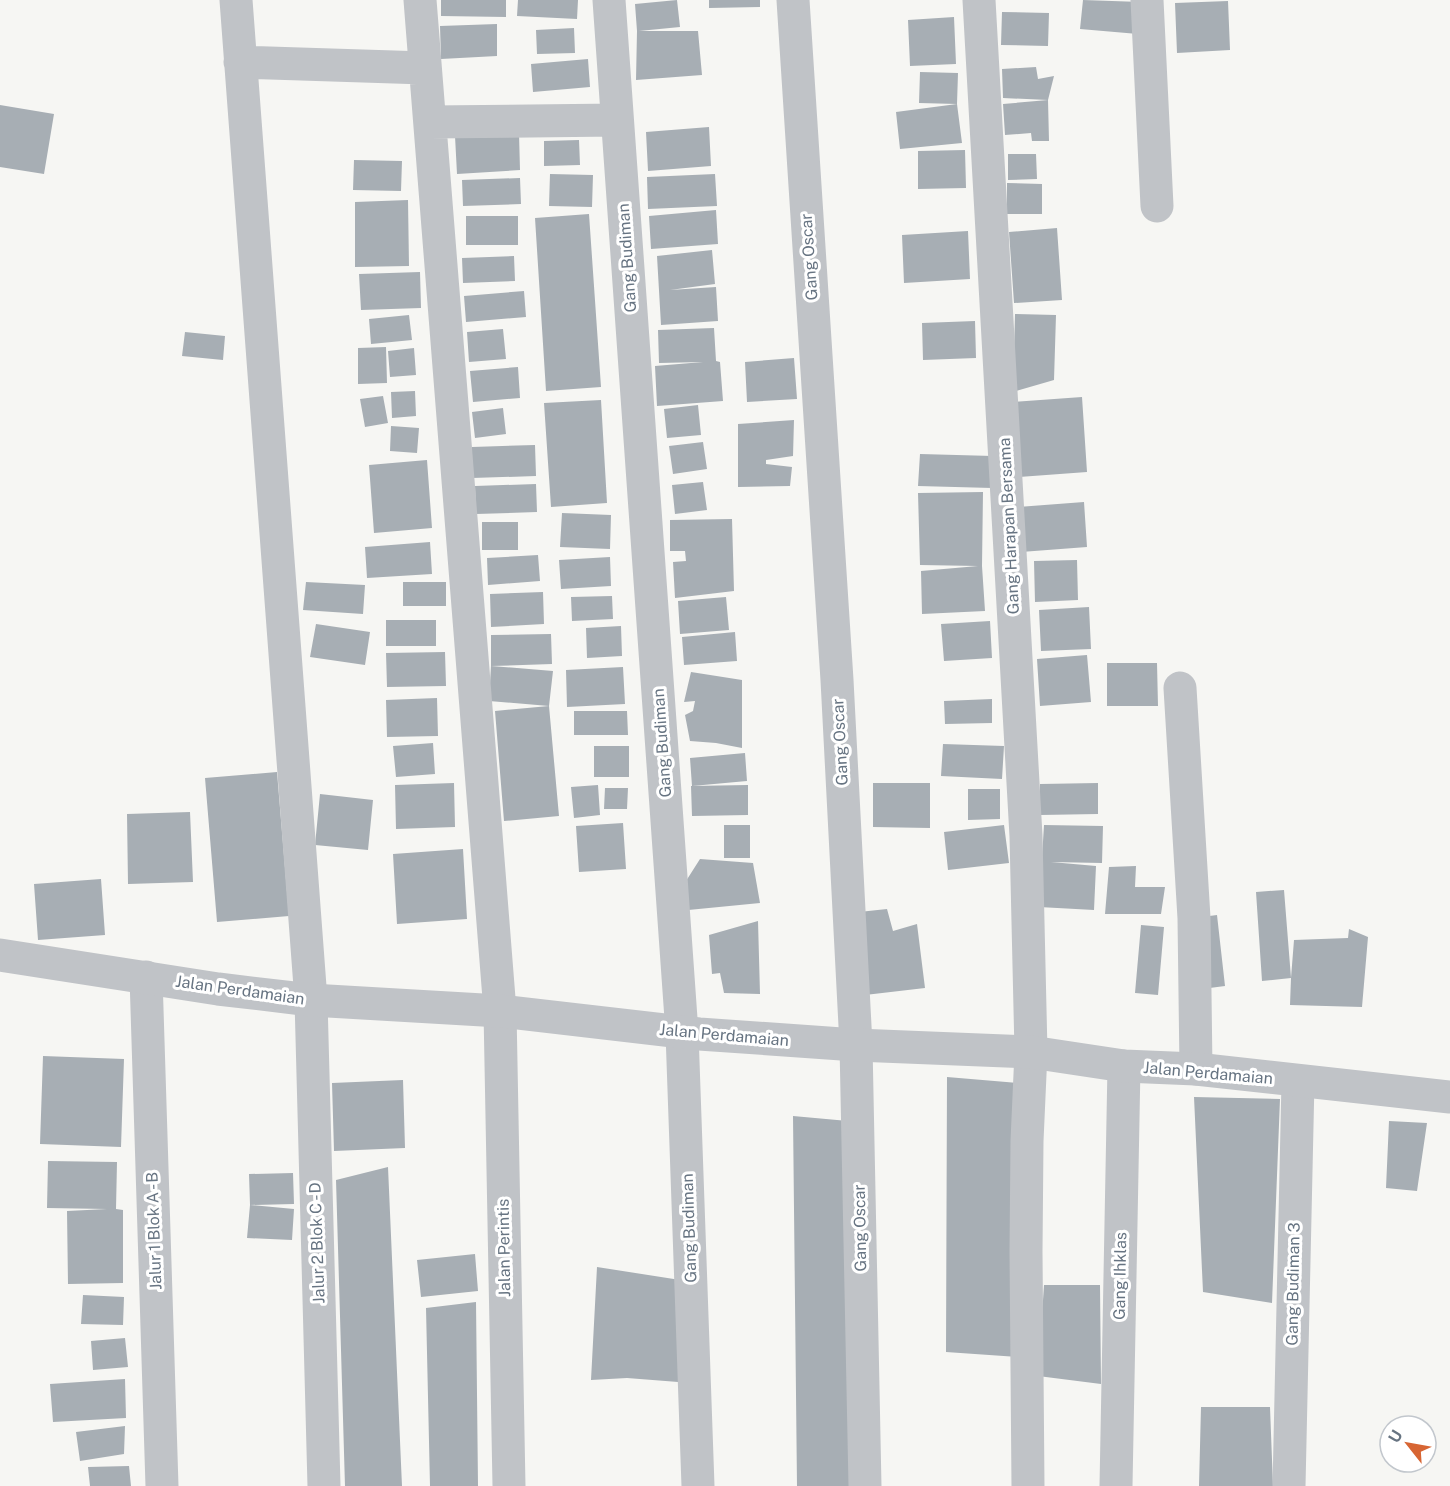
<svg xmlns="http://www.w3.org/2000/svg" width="1450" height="1486" viewBox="0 0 1450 1486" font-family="'Public Sans',sans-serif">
<rect width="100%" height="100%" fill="#f6f6f3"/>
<path fill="#a7aeb4" d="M441 0H506V17L441 16Z
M518 0H578L577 19 517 16Z
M677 0 680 27 639 31H698L702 75 636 80 637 31 635 4Z
M709 0H760V7L709 8Z
M1083 0 1141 2 1138 34 1080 29Z
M1228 1 1230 50 1177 53 1175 3Z
M1002 12 1049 13 1048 46 1001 45Z
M954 17 956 64 910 66 908 20Z
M497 24V56L441 59 440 26Z
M574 28 575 53 537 54 536 30Z
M588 59 590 87 533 92 531 64Z
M1036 67 1038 79 1054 76 1048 100 1049 141H1032L1031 133 1005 135 1003 104 1048 100 1003 98 1002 69Z
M920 72 958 73 957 104 962 143 900 149 896 112 957 104 919 103Z
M0 105 54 114 44 174 0 167Z
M709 127 711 166 648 171 646 132Z
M519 133 520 170 457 174 455 136Z
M579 140 580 165 544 166V141Z
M965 150 966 188 918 189V151Z
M1008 154H1036L1037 179 1008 180Z
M354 160 402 161 401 191 353 190Z
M550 174 593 175 592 207 549 206Z
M715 174 717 206 648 209 647 177Z
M520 178 521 204 463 206 462 180Z
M1007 183 1042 184V214H1007Z
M408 200 409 266 355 267V202Z
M716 210 718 244 651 249 649 216Z
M589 214 601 387 546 391 535 218Z
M466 216H518V245H466Z
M1057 228 1062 300 1014 303 1009 232Z
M968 231 970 279 904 283 902 235Z
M712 250 715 284 670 290 716 287 718 321 661 325 657 256Z
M514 256 515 281 463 283 462 258Z
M420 272 421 308 361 310 359 274Z
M524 291 526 317 466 322 464 296Z
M1015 314 1056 315 1054 380 1013 392Z
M409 315 412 340 371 344 369 319Z
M975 321 976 358 923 360 922 323Z
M714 328 716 361 720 362 723 401 657 406 655 366 703 362 659 363 658 330Z
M503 329 506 359 469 362 467 332Z
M185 332 225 336 223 360 182 356Z
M386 347 387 383 358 384V348Z
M414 348 416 375 390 377 388 351Z
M794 358 797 399 747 402 745 362Z
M518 367 520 398 473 402 470 371Z
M415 391 416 416 392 418 391 392Z
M383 396 388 423 365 427 360 399Z
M1082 397 1087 472 1019 477 1014 402Z
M601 400 607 503 551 507 544 403Z
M698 405 701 435 667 438 664 409Z
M503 408 506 434 475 438 472 412Z
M794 420 793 456 766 460V464L792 467 790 486 738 487V424Z
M391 426 419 428 417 453 390 451Z
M703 442 707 469 673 474 669 446Z
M535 445 536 476 472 478V447Z
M920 454 993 456 992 488 918 486Z
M427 460 432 528 374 533 369 465Z
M703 482 707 510 675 514 672 485Z
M536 484 537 512 476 514 475 486Z
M983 492 982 566 985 611 922 614 921 571 978 566 920 565 918 493Z
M1084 502 1087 547 1021 552 1018 507Z
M562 513 611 515 610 549 560 547Z
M732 519 734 591 675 598 673 562 686 561 685 551H670V520Z
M482 522H518V550H482Z
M430 542 432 574 367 578 365 547Z
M538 555 540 581 488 585 487 558Z
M610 557 611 586 561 589 559 560Z
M1077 560 1078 600 1035 602 1034 561Z
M306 582 365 585 363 614 303 610Z
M403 582H446V606H403Z
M543 592 544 624 491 627 490 594Z
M612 596 613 619 572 621 571 597Z
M726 597 729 630 680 634 678 601Z
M1089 607 1091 649 1041 651 1039 610Z
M386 620H436V646H386Z
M990 621 992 658 944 661 941 624Z
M316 624 370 632 365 665 310 657Z
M621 626 622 656 587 658 586 628Z
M735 632 737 661 684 665 682 637Z
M551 634 552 664 491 666 553 671 549 706 559 816 504 821 495 711 549 706 489 701 491 666V635Z
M445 652 446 686 387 687 386 653Z
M1087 655 1091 702 1040 706 1037 659Z
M1107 663H1157L1158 706H1107Z
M623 667 625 704 567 707 566 670Z
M691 672 742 680V748L716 743 690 741 685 715 693 711 695 701 684 702Z
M437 698 438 736 387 737 386 700Z
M992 699V723L945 724 944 701Z
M574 711H627L628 735H574Z
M433 743 435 774 396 777 393 746Z
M943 744 1004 746 1002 779 941 776Z
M594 746H629V777H594Z
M745 753 747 781 692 786 690 758Z
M277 772 289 916 217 922 205 778Z
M454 783 455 827 396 829 395 785Z
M873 783H930V828L873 827Z
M1098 783V814L1040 815V784Z
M598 785 600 815 574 818 571 787Z
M748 785V815L692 816 691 786Z
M605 788H628L627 809H604Z
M968 789H1000V819L968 820Z
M320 794 373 800 368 850 315 845Z
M190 812 193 882 128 884 127 814Z
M623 823 626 869 579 872 576 826Z
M724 825H750V858H724Z
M1004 825 1009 863 948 870 944 832Z
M1044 825 1103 826 1102 863 1051 862 1096 866 1094 910 1039 907Z
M463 849 467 919 397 924 393 854Z
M700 859 753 863 760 903 678 911 686 881Z
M1136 866 1135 887H1165L1161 914H1105L1109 867Z
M101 879 105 935 38 940 34 884Z
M1284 890 1291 978 1294 940 1348 938 1349 929 1368 937 1362 1007 1290 1005 1291 978 1262 981 1256 892Z
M887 909 893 931 917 924 925 988 865 995 859 912Z
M1217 915 1225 986 1202 989 1194 918Z
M758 921 760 994 724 993 720 973 712 974 709 935Z
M1141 925 1164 927 1158 995 1135 993Z
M43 1056 124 1059 121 1147 40 1144Z
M947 1077 1018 1083V1357L946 1352Z
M403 1080 405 1148 334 1151 332 1083Z
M1194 1097 1280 1099 1272 1303 1203 1292Z
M793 1116 848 1121 852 1486H797Z
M1389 1121 1427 1123 1417 1191 1386 1188Z
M48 1161 117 1162 116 1209 123 1210V1283L68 1284 67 1211 107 1209 47 1208Z
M388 1167 402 1486H345L336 1180Z
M293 1173 294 1204 250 1205 294 1209 292 1240 247 1238 250 1205 249 1174Z
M475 1254 478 1291 421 1297 417 1260Z
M597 1267 693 1282 691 1383 627 1378 591 1380Z
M1044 1285H1100L1101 1384 1038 1376Z
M83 1295 124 1297 123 1325 81 1324Z
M476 1302 478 1486H430L426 1308Z
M125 1338 128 1367 93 1370 91 1341Z
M125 1379 126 1418 53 1422 50 1384Z
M1201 1407H1270L1273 1486H1199Z
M125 1426 124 1454 80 1461 76 1432Z
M129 1466 131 1486H90L88 1467Z"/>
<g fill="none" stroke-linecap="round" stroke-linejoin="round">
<path stroke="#c0c3c7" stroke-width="33" d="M236 0 311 1000 324 1486
M420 0 500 1011 509 1486
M609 0 682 1033 698 1486
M793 0 837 680 856 1045 865 1486
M979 0 1026 836 1031 1052 1027 1141 1026 1251 1028 1486
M1147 0 1157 206
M240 62 425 68
M430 122 617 120
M1180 688 1194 918 1196 1069
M146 977 162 1486
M1116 1486 1124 1066
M1289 1486 1298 1081"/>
<path stroke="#c0c3c7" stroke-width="33" d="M0 955 218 989 311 1000 500 1011 699 1034 856 1045 1031 1052 1124 1066 1196 1069 1450 1097"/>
</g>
<g text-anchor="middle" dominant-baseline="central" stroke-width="6" stroke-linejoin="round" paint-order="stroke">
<g font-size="16" fill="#677482" stroke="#fff">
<text transform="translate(809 257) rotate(-94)">Gang Oscar</text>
<text transform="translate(627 258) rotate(-94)">Gang Budiman</text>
<text transform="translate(1009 526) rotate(-93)">Gang Harapan Bersama</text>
<text transform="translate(840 742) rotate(-93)">Gang Oscar</text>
<text transform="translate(662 743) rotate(-94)">Gang Budiman</text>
<text transform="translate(240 990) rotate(8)">Jalan Perdamaian</text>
<text transform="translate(724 1035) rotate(5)">Jalan Perdamaian</text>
<text transform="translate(1208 1073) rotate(5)">Jalan Perdamaian</text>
<text transform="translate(689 1228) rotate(-92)">Gang Budiman</text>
<text transform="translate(860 1228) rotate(-91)">Gang Oscar</text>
<text transform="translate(154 1231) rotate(-92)">Jalur 1 Blok A - B</text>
<text transform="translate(317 1243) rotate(-92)">Jalur 2 Blok C - D</text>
<text transform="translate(504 1248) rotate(-91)">Jalan Perintis</text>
<text transform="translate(1120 1276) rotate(-89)">Gang Ihklas</text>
<text transform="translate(1293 1284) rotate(-89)">Gang Budiman 3</text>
</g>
</g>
<g transform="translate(1408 1444) rotate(301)"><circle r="28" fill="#ffffff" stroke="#c2c7cd" stroke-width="1.5"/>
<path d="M0-4.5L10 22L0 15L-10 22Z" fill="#d76533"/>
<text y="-9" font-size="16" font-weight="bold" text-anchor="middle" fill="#677482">U</text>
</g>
</svg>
